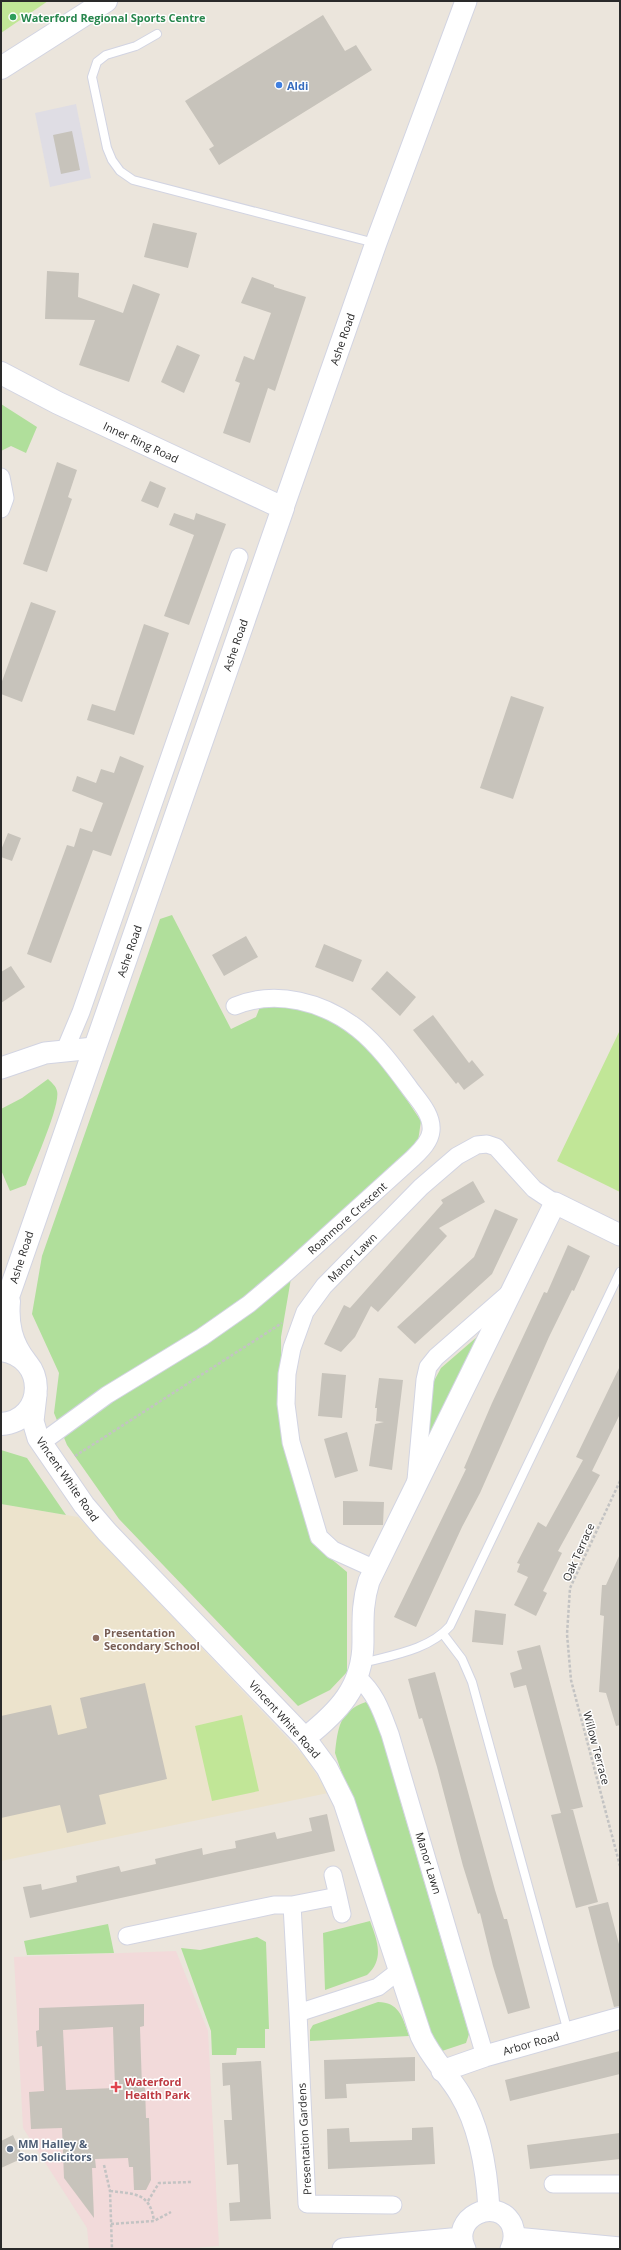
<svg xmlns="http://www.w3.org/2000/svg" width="621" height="2250" viewBox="0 0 621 2250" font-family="'Open Sans',sans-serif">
<rect width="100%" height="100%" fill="#ebe5dc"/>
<path fill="#dfdde4" d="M76 104 91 178 50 187 35 113Z"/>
<path fill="#ece3cc" d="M1 1504 78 1517 306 1758 328 1793 1 1861Z"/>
<path fill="#f2dada" d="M176 1951 208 2031 219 2246 182 2249H89L87 2228 23 2128 14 1957Z"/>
<path fill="#b0df9b" d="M1 404 37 427 26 453 11 446 1 451Z
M172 915 231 1029 256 1017 262 1002 313 1011 368 1042 421 1121 418 1141 295 1255 281 1337 282 1438 311 1542 347 1572V1672L330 1690 298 1706 119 1519 67 1445 54 1413 59 1373 32 1314 42 1256 160 919Z
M48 1079C52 1083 56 1086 57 1091 61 1105 32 1169 26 1185L10 1191 1 1170V1109L22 1098Z
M478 1336 429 1438 425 1430 434 1381 441 1368Z
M1 1450 27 1458 66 1515 1 1504Z
M366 1702 376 1712 382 1731 402 1807 469 2034 466 2043 442 2051 433 2039 412 1982 335 1753C338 1728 339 1711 366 1702Z
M370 1921C377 1940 385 1959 367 1975L325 1990 323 1933Z
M108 1924 114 1953 27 1955 24 1941Z
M257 1937 266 1942 269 2029H265V2048H237L236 2055H212L211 2031 181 1948 200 1950Z
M378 2002C399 2002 403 2018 409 2036L310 2041V2030L313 2025Z"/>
<path fill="#c1e697" d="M1 1H48L1 33Z
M620 1030V1192L557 1161Z
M242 1715 259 1791 212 1801 195 1726Z"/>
<path fill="#c7c3bb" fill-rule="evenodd" d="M323 15 345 51 356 45 372 70 219 165 209 149 214 146 185 101Z
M72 131 80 170 61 174 53 135Z
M153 223 197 233 188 268 144 257Z
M47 271 79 273 78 297 123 313 133 284 160 294 129 382 79 365 95 320 45 319Z
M252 277 274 285V287L306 297 275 391 268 388 250 443 223 433 240 383 235 381 244 356 254 360 271 313 241 303Z
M177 345 200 355 184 393 161 382Z
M57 462 77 470 68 497 72 499 47 572 23 564Z
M150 481 166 488 158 508 141 501Z
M174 513 194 520 196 513 226 524 189 625 164 616 194 535 169 525Z
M31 602 56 611 22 702 1 694V684Z
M144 624 169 633 134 735 87 720 92 704 115 711Z
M511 696 544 707 513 799 480 788Z
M120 756 144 766 111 856 93 850 51 963 27 954 67 845 74 847 80 828 92 832 103 803 72 791 77 776 96 783 101 769 114 773Z
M8 833 21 838 12 861 1 857V850Z
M246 936 258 957 224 976 212 955Z
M324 944 362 960 353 982 315 967Z
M11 966 25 987 1 1003V972Z
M387 971 416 997 400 1016 371 989Z
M433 1015 469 1063 472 1060 484 1075 464 1090 458 1082 456 1084 413 1030Z
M473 1181 485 1202 439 1228 447 1236 378 1312 371 1306 355 1337 341 1352 324 1344 344 1305 350 1308 443 1203 441 1200Z
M495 1209 518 1219 492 1274 415 1344 397 1327 474 1257Z
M568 1245 590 1256 574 1291 572 1290 549 1337 480 1493 462 1527 416 1627 394 1617 466 1469 464 1468 492 1403 544 1292 547 1293Z
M620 1366V1414L592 1471 600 1475 558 1551 562 1553 543 1591 547 1593 536 1616 514 1605 528 1577 517 1572 520 1564 517 1563 538 1522 546 1527 583 1460 576 1457Z
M322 1373 346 1375 342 1418 318 1416Z
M379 1378 403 1380 392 1470 369 1466 375 1424 384 1422 376 1421 377 1408H375Z
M347 1432 358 1471 335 1478 324 1439Z
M343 1501 384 1502 383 1525H343Z
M620 1554V1725L616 1726 606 1693 599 1692 604 1616 600 1615 602 1585H606Z
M475 1610 506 1614 503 1645 472 1642Z
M540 1645 583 1807 570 1810H573L598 1902 576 1908 551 1815 561 1813 526 1685 514 1688 510 1673 522 1669 517 1651Z
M435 1672 495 1890 504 1919H507L530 2008 508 2014 493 1966 480 1913 478 1914 463 1866 437 1767 422 1718 419 1719 408 1679Z
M145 1683 167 1779 99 1795 106 1824 67 1833 60 1805 1 1818V1716L51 1705 58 1735 87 1728 80 1698Z
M327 1814 335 1851 30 1918 23 1887 41 1884 42 1890 77 1882 76 1876 119 1866 121 1872 138 1868 156 1864 155 1859 202 1848 203 1855 220 1851 236 1848 235 1841 275 1832 277 1839 312 1831 309 1818Z
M608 1902 620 1948V2006L614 2007 588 1907Z
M144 2004V2026L140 2027 142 2087H145L146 2118H149L151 2180 146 2190H134L133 2167H129L128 2158 95 2159 96 2168H92L94 2218 64 2178 62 2128 31 2129 29 2092 44 2091 42 2046 37 2047 36 2031 39 2030V2008ZM113 2027 115 2088 66 2090 63 2030Z
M620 2051V2074L510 2101 505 2080Z
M415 2057V2081L346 2084 347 2098 325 2099 324 2060Z
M261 2061 271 2219 230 2221 229 2203 240 2202 238 2164 227 2165 224 2120H232L230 2085 223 2086 222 2063Z
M433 2127 435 2164 328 2169 327 2129 349 2128 350 2142 412 2140V2128Z
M620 2133V2159L530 2169 527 2145Z
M13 2135 23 2158 1 2168V2141Z"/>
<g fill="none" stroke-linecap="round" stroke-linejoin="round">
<g stroke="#d2d4e2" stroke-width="10">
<path id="service" d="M157 34 136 46 106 55 97 62 92 77 107 148 112 160 120 171 133 180 375 243
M443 1634 462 1659 472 1682 568 2032
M363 1663C392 1655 429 1650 450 1626L620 1272"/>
</g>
<g stroke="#d2d4e2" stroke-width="19">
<path id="minor" d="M1 477 5 498 1 509
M65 1050 81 1012 239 557
M41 1443 107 1395 202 1337 249 1304 287 1272 413 1158C420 1151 430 1142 431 1131 433 1114 417 1099 408 1086 394 1067 377 1044 358 1029 324 1002 276 989 235 1006
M416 1480 425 1380 428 1367 436 1357 507 1295
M375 1569 333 1550 319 1537 291 1442 286 1404 287 1374 292 1348 305 1312 324 1286 421 1187 457 1156 477 1145 487 1144 496 1147 534 1189 555 1203
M358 1678C376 1693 382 1713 390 1734L485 2056
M338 1896 342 1914
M292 1905 338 1896 333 1875
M127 1936 274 1905H292L298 2013 378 1987 400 1970
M298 2013 307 2204 393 2205
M553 2184H620"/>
</g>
<g stroke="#d2d4e2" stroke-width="23">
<path id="tertiary" d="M283 508 376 243 466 1
M1 1068 45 1053 94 1048
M36 1395 33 1421 38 1438 84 1505 107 1532 305 1738 327 1768 344 1802 421 2036C431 2058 448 2074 460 2094 480 2127 487 2172 489 2210
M305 1738C338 1712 363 1687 363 1642 363 1620 362 1603 369 1581L555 1203 620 1235
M442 2071 485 2056 620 2018
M515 2238 620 2248
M343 2249 462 2238
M465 2249C449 2218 497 2194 512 2225 515 2233 515 2241 511 2249"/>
</g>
<g stroke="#d2d4e2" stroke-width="24">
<path id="secondary" d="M1 68 106 1
M1 373 58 403 283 508 1 1317
M9 1301C7 1324 11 1343 26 1362
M1 1350C48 1356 47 1421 1 1424"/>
</g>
<path stroke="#c3c3c3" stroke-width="2.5" stroke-dasharray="3 2" stroke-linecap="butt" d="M75 1456 282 1323
M620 1481 570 1588 567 1634 571 1680 620 1866
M104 2165 110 2191 112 2249
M110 2191C134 2194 150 2192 154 2221
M148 2201 159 2183 191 2182
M111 2224 154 2221 171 2212"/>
<use href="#service" stroke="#fff" stroke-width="8"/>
<use href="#minor" stroke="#fff" stroke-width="17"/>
<use href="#tertiary" stroke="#fff" stroke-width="21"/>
<use href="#secondary" stroke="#fff" stroke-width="22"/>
</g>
<circle fill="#2e9e5b" stroke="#fff" stroke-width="1.5" cx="13" cy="17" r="4"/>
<circle fill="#3f7fe0" stroke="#fff" stroke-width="1.5" cx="279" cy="85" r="4"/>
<circle fill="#8d6e63" stroke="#fff" stroke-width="1.5" cx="96" cy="1638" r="4"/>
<path fill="#e0444e" stroke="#fff" stroke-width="1.5" d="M114 2081h4v4h4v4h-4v4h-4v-4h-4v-4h4z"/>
<circle fill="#5c6f8a" stroke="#fff" stroke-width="1.5" cx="10" cy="2149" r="4"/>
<g text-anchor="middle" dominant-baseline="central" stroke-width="3" stroke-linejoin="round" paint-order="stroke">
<g font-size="11" font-weight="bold" fill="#27864d" stroke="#fff" text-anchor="start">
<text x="21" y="17">Waterford Regional Sports Centre</text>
</g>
<g font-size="11" font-weight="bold" fill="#366cbe" stroke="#fff" text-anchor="start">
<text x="287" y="85">Aldi</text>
</g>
<g font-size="11" fill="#2a2a2a" stroke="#fff">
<text transform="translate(342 339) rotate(-71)">Ashe Road</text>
<text transform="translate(141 442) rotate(25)">Inner Ring Road</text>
<text transform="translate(235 645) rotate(-71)">Ashe Road</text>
<text transform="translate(129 951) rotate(-71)">Ashe Road</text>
<text transform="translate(347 1218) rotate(-42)">Roanmore Crescent</text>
<text transform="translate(21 1257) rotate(-72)">Ashe Road</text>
<text transform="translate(352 1257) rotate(-45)">Manor Lawn</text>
<text transform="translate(68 1479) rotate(55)">Vincent White Road</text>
<text transform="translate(578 1552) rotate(-66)">Oak Terrace</text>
<text transform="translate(285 1719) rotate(48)">Vincent White Road</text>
<text transform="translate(597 1748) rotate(75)">Willow Terrace</text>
<text transform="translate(429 1863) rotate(73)">Manor Lawn</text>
<text transform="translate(531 2043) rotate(-16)">Arbor Road</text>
<text transform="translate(304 2139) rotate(-93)">Presentation Gardens</text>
</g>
<g font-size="11" font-weight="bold" fill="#785e54" stroke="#fff" text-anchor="start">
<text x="104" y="1632">Presentation<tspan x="104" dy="13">Secondary School</tspan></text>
</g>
<g font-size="11" font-weight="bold" fill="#be3a42" stroke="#fff" text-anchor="start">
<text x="125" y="2081">Waterford<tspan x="125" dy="13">Health Park</tspan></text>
</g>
<g font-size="11" font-weight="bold" fill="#4e5e75" stroke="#fff" text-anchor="start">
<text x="18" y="2143">MM Halley &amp;<tspan x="18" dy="13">Son Solicitors</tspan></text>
</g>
</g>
<rect width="621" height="2250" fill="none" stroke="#2a2a2a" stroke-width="4"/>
</svg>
